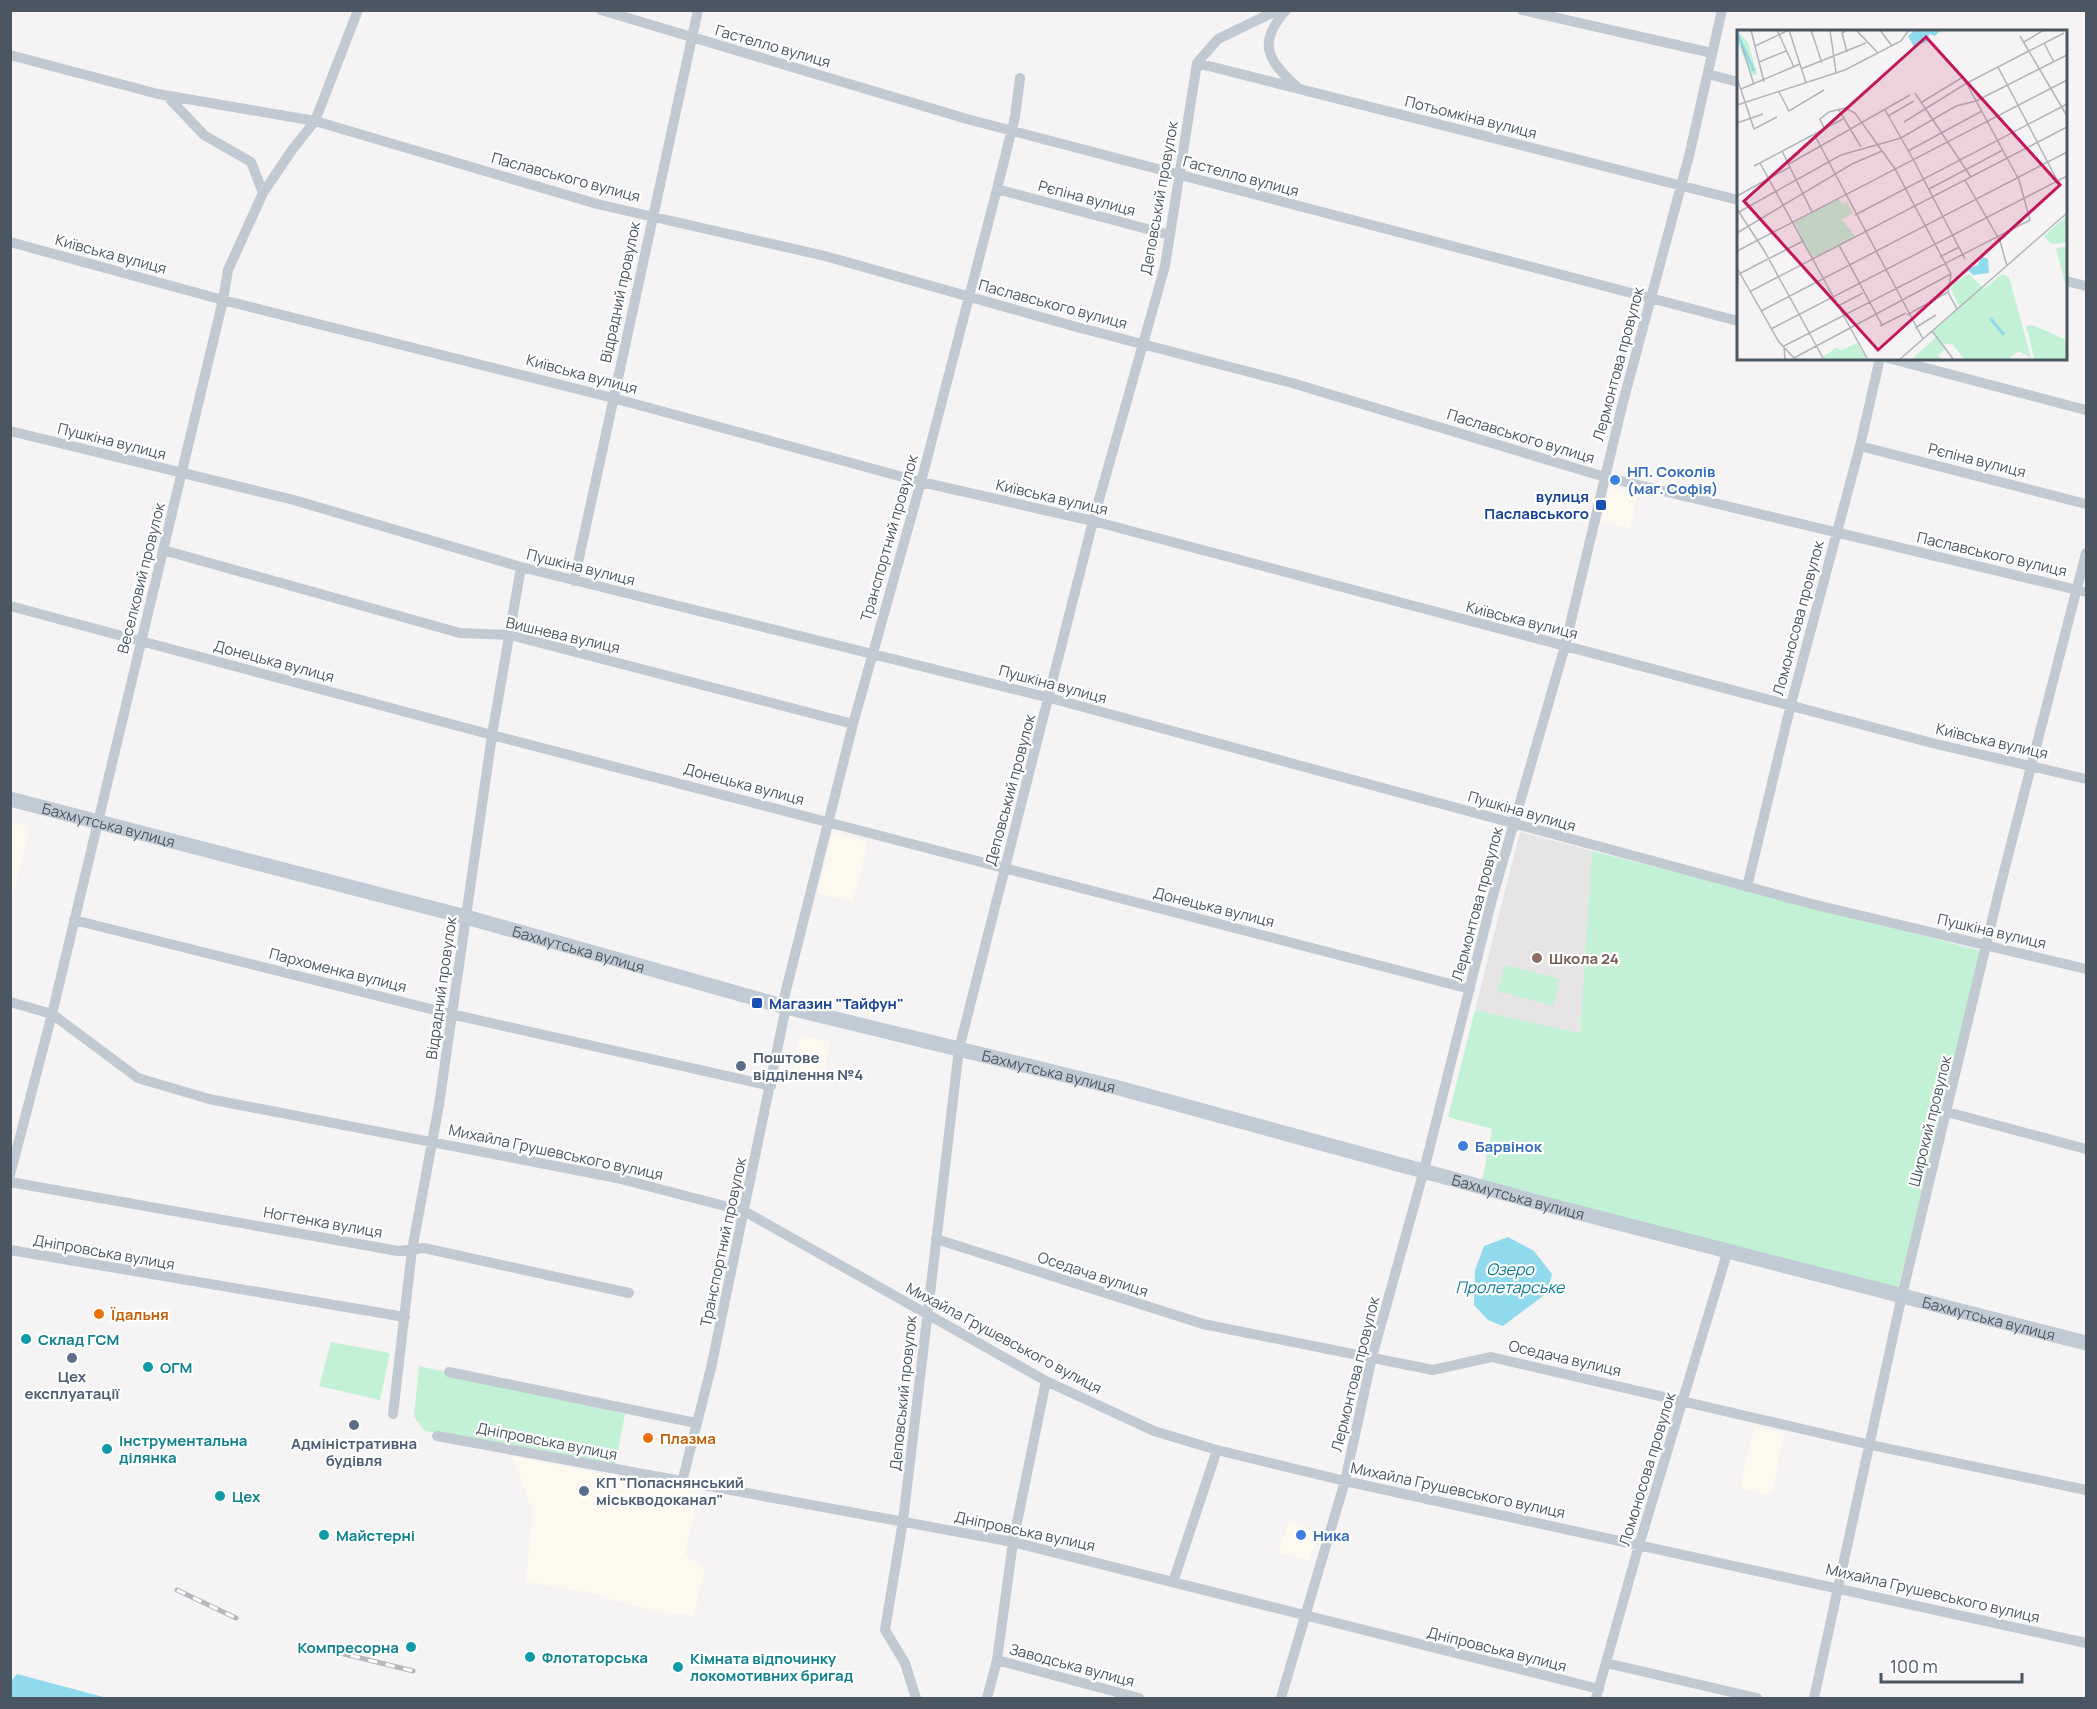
<svg xmlns="http://www.w3.org/2000/svg" width="2097" height="1709" viewBox="0 0 2097 1709" font-family="Manrope,sans-serif">
<rect width="100%" height="100%" fill="#f5f3f3"/>
<path fill="#fdf9ef" d="M1609 486 1638 494 1630 529 1601 521Z
M11 822 30 826 11 902 10 822Z
M832 834 868 841 853 901 818 894Z
M801 1035 830 1042 824 1076 792 1069Z
M1754 1426 1785 1434 1771 1495 1740 1488Z
M512 1456 698 1493 685 1556 706 1566 694 1616 652 1611 587 1592 526 1582 533 1512Z
M1289 1522 1319 1531 1309 1561 1278 1553Z"/>
<path fill="#e6e4e5" d="M1520 832 1592 851 1580 1033 1475 1010Z"/>
<path fill="#c3f1d5" d="M1592 851 1983 951 1898 1288 1481 1186 1492 1129 1448 1117 1475 1010 1580 1033Z
M1505 965 1560 979 1553 1006 1498 991Z
M331 1342 390 1353 380 1400 319 1386Z
M419 1366 625 1414 615 1466 425 1431 414 1417Z"/>
<path fill="#90daee" d="M1508 1237 1534 1251 1552 1274 1547 1293 1503 1326 1488 1320 1474 1305 1475 1270 1484 1246Z
M17 1674 107 1698H11L12 1680Z"/>
<g fill="none" stroke-linecap="round" stroke-linejoin="round">
<path stroke="#c1cad2" stroke-width="10" d="M601 10 967 119 1738 321
M1286 10C1257 43 1267 60 1297 87
M1522 10 1712 53
M10 55 158 94 315 121 597 204 825 256 1073 326 1292 383 1605 477 2086 592
M1197 63 1738 200
M1708 74 1738 82
M167 96 204 135 251 162 263 193
M997 189 1170 235
M10 242 223 300 613 398 921 482 1093 521 1932 743 2086 779
M2066 281 2086 286
M1888 358 2086 410
M10 431 294 500 521 567 1050 698 1812 904 2086 969
M1860 446 2086 504
M163 550 460 633 510 635 853 724
M574 581 698 10
M10 606 492 735 1470 989
M1747 887 1791 704 1860 446 1880 358
M74 920 451 1014 771 1086
M10 1002 52 1014 138 1078 209 1099 617 1178 744 1211 1046 1381 1154 1431 1217 1450 1345 1481 2086 1643
M782 1006 853 724 921 482 997 189 1015 117 1020 78
M1947 1112 2086 1149
M10 1175 52 1014 223 300 228 270 263 193 292 150 315 121 358 10
M10 1182 398 1251 424 1248 629 1293
M936 1239 1203 1324 1433 1370 1491 1357 1871 1445 2086 1490
M10 1250 405 1317
M449 1372 696 1423
M393 1414 412 1250 439 1105 492 735 521 567
M437 1436 1013 1542 1599 1689
M682 1482 711 1368 786 1007
M1173 1582 1217 1450
M997 1660 1139 1698
M1606 1663 1757 1698
M916 1698 905 1663 885 1630 903 1521 959 1049 1093 521 1165 266 1197 63 1218 39 1278 10
M987 1698 997 1660 1013 1542 1046 1381
M1281 1698 1345 1481 1372 1357 1424 1170 1492 899 1565 646 1622 406 1689 156 1722 10
M1596 1698 1639 1545 1728 1250
M1814 1698 1902 1295 2000 887 2086 553"/>
<path stroke="#c1cbd6" stroke-width="15" id="s1" d="M10 799 466 917 786 1007 1119 1088 1533 1201 2086 1343"/>
<g stroke="#b5b8bd" stroke-width="5">
<path id="rail" d="M177 1590 236 1618
M316 1647 413 1671"/>
</g>
<use href="#rail" stroke="#fff" stroke-width="3" stroke-dasharray="9" stroke-linecap="butt"/>
</g>
<g fill="#3f7fe0" stroke="#fff" stroke-width="2">
<circle cx="1615" cy="480" r="6"/>
<circle cx="1463" cy="1146" r="6"/>
<circle cx="1301" cy="1535" r="6"/>
</g>
<g fill="#1a4fb4" stroke="#fff" stroke-width="2">
<rect x="1595" y="499" width="12" height="12" rx="3"/>
<rect x="751" y="997" width="12" height="12" rx="3"/>
</g>
<circle fill="#8d6e63" stroke="#fff" stroke-width="2" cx="1537" cy="958" r="6"/>
<g fill="#5c6f8a" stroke="#fff" stroke-width="2">
<circle cx="741" cy="1066" r="6"/>
<circle cx="72" cy="1358" r="6"/>
<circle cx="354" cy="1425" r="6"/>
<circle cx="584" cy="1491" r="6"/>
</g>
<g fill="#e8710a" stroke="#fff" stroke-width="2">
<circle cx="99" cy="1314" r="6"/>
<circle cx="648" cy="1438" r="6"/>
</g>
<g fill="#0f9aa8" stroke="#fff" stroke-width="2">
<circle cx="26" cy="1339" r="6"/>
<circle cx="148" cy="1367" r="6"/>
<circle cx="107" cy="1449" r="6"/>
<circle cx="220" cy="1496" r="6"/>
<circle cx="324" cy="1535" r="6"/>
<circle cx="411" cy="1647" r="6"/>
<circle cx="530" cy="1657" r="6"/>
<circle cx="678" cy="1667" r="6"/>
</g>
<g text-anchor="middle" dominant-baseline="central" stroke-width="4.5" stroke-linejoin="round" paint-order="stroke">
<g font-size="15" fill="#4a5661" stroke="#fff">
<text transform="translate(773 46) rotate(16)">Гастелло вулиця</text>
<text transform="translate(1471 117) rotate(14)">Потьомкіна вулиця</text>
<text transform="translate(1241 176) rotate(15)">Гастелло вулиця</text>
<text transform="translate(566 177) rotate(15)">Паславського вулиця</text>
<text transform="translate(1087 198) rotate(15)">Рєпіна вулиця</text>
<text transform="translate(1159 198) rotate(-80)">Деповський провулок</text>
<text transform="translate(111 254) rotate(15)">Київська вулиця</text>
<text transform="translate(620 292) rotate(-78)">Відрадний провулок</text>
<text transform="translate(1053 304) rotate(15)">Паславського вулиця</text>
<text transform="translate(1618 364) rotate(-75)">Лермонтова провулок</text>
<text transform="translate(582 374) rotate(15)">Київська вулиця</text>
<text transform="translate(1521 436) rotate(17)">Паславського вулиця</text>
<text transform="translate(112 441) rotate(14)">Пушкіна вулиця</text>
<text transform="translate(1977 460) rotate(14)">Рєпіна вулиця</text>
<text transform="translate(1052 497) rotate(13)">Київська вулиця</text>
<text transform="translate(889 538) rotate(-74)">Транспортний провулок</text>
<text transform="translate(1992 554) rotate(13)">Паславського вулиця</text>
<text transform="translate(581 567) rotate(14)">Пушкіна вулиця</text>
<text transform="translate(141 578) rotate(-76)">Веселковий провулок</text>
<text transform="translate(1798 618) rotate(-75)">Ломоносова провулок</text>
<text transform="translate(1522 620) rotate(14)">Київська вулиця</text>
<text transform="translate(563 635) rotate(13)">Вишнева вулиця</text>
<text transform="translate(274 661) rotate(15)">Донецька вулиця</text>
<text transform="translate(1053 684) rotate(15)">Пушкіна вулиця</text>
<text transform="translate(1992 741) rotate(13)">Київська вулиця</text>
<text transform="translate(744 784) rotate(15)">Донецька вулиця</text>
<text transform="translate(1010 790) rotate(-75)">Деповський провулок</text>
<text transform="translate(1522 811) rotate(16)">Пушкіна вулиця</text>
<text stroke="none"><textPath href="#s1" startOffset="102">Бахмутська вулиця</textPath></text>
<text transform="translate(1477 904) rotate(-75)">Лермонтова провулок</text>
<text transform="translate(1214 907) rotate(14)">Донецька вулиця</text>
<text transform="translate(1992 931) rotate(13)">Пушкіна вулиця</text>
<text stroke="none"><textPath href="#s1" startOffset="588">Бахмутська вулиця</textPath></text>
<text transform="translate(338 970) rotate(14)">Пархоменка вулиця</text>
<text transform="translate(441 988) rotate(-82)">Відрадний провулок</text>
<text stroke="none"><textPath href="#s1" startOffset="1074">Бахмутська вулиця</textPath></text>
<text transform="translate(1930 1121) rotate(-76)">Широкий провулок</text>
<text transform="translate(556 1152) rotate(12)">Михайла Грушевського вулиця</text>
<text stroke="none"><textPath href="#s1" startOffset="1560">Бахмутська вулиця</textPath></text>
<text transform="translate(323 1222) rotate(10)">Ногтенка вулиця</text>
<text transform="translate(723 1242) rotate(-78)">Транспортний провулок</text>
<text transform="translate(104 1252) rotate(10)">Дніпровська вулиця</text>
<text transform="translate(1093 1274) rotate(18)">Оседача вулиця</text>
<text stroke="none"><textPath href="#s1" startOffset="2046">Бахмутська вулиця</textPath></text>
<text transform="translate(1004 1338) rotate(28)">Михайла Грушевського вулиця</text>
<text transform="translate(1565 1358) rotate(13)">Оседача вулиця</text>
<text transform="translate(1355 1374) rotate(-76)">Лермонтова провулок</text>
<text transform="translate(903 1393) rotate(-84)">Деповський провулок</text>
<text transform="translate(547 1441) rotate(11)">Дніпровська вулиця</text>
<text transform="translate(1647 1469) rotate(-73)">Ломоносова провулок</text>
<text transform="translate(1458 1490) rotate(12)">Михайла Грушевського вулиця</text>
<text transform="translate(1025 1531) rotate(12)">Дніпровська вулиця</text>
<text transform="translate(1933 1593) rotate(13)">Михайла Грушевського вулиця</text>
<text transform="translate(1497 1649) rotate(14)">Дніпровська вулиця</text>
<text transform="translate(1072 1665) rotate(15)">Заводська вулиця</text>
</g>
<g font-size="15" font-weight="bold" fill="#366cbe" stroke="#fff" text-anchor="start">
<text x="1627" y="471">НП. Соколів<tspan x="1627" dy="17">(маг. Софія)</tspan></text>
<text x="1475" y="1146">Барвінок</text>
<text x="1313" y="1535">Ника</text>
</g>
<g font-size="15" font-weight="bold" fill="#164399" stroke="#fff" text-anchor="end">
<text x="1589" y="496">вулиця<tspan x="1589" dy="17">Паславського</tspan></text>
<text x="769" y="1003" text-anchor="start">Магазин "Тайфун"</text>
</g>
<g font-size="15" font-weight="bold" fill="#785e54" stroke="#fff" text-anchor="start">
<text x="1549" y="958">Школа 24</text>
</g>
<g font-size="15" font-weight="bold" fill="#4e5e75" stroke="#fff" text-anchor="start">
<text x="753" y="1057">Поштове<tspan x="753" dy="17">відділення №4</tspan></text>
<text x="72" y="1376" text-anchor="middle">Цех<tspan x="72" dy="17">експлуатації</tspan></text>
<text x="354" y="1443" text-anchor="middle">Адміністративна<tspan x="354" dy="17">будівля</tspan></text>
<text x="596" y="1482">КП "Попаснянський<tspan x="596" dy="17">міськводоканал"</tspan></text>
</g>
<g font-size="15" font-weight="bold" fill="#c56008" stroke="#fff" text-anchor="start">
<text x="111" y="1314">Їдальня</text>
<text x="660" y="1438">Плазма</text>
</g>
<g font-size="15" font-weight="bold" fill="#0d838f" stroke="#fff" text-anchor="start">
<text x="38" y="1339">Склад ГСМ</text>
<text x="160" y="1367">ОГМ</text>
<text x="119" y="1440">Інструментальна<tspan x="119" dy="17">ділянка</tspan></text>
<text x="232" y="1496">Цех</text>
<text x="336" y="1535">Майстерні</text>
<text x="399" y="1647" text-anchor="end">Компресорна</text>
<text x="542" y="1657">Флотаторська</text>
<text x="690" y="1658">Кімната відпочинку<tspan x="690" dy="17">локомотивних бригад</tspan></text>
</g>
<g font-size="16" font-style="italic" fill="#0c7c9b" stroke="#fff">
<text x="1510" y="1269">Озеро<tspan x="1510" dy="18">Пролетарське</tspan></text>
</g>
</g>
<g transform="translate(1737 30)">
<rect width="330" height="330" fill="#f5f3f3"/>
<path d="M0 0 11 12 20 44 16 46 0 13ZM101 168 105 174 110 172 116 183 105 190 118 206 76 228 57 192ZM330 186V213L314 214 307 206ZM330 217V261L319 218ZM232 244 247 259 265 244 272 247 294 328 282 321 270 330H228L215 314H206L196 301 223 278 212 255ZM296 295 329 310 330 330H298L289 296ZM199 307 208 320 201 325 205 330H174ZM120 313 130 330H81L99 318 105 320Z" fill="#c3f1d5"/>
<path d="M178 0H203V1L198 6 192 4 191 11 177 17 171 6ZM244 226 251 229 252 243 236 245 230 239 241 235Z" fill="#90daee"/>
<path fill="none" stroke="#90daee" stroke-width="3" d="M0 3 17 41M253 288 267 305"/>
<path fill="none" stroke="#b1b4b9" stroke-width="1.5" d="M14 0 27 52M40 0 57 37M52 0 69 53M74 0 85 33M93 0 99 43M110 0 105 3 110 22M119 0 141 23M143 0 155 16M283 6 330 86M287 12 307 0M307 13 317 32M5 16 17 55M18 16 52 0M22 32 49 21M261 37 320 150M64 39 129 13M0 48 17 99 40 87M4 59 63 34M42 62 52 81 87 60M178 63 234 147M185 72 226 47M0 75 108 40 164 11 172 0M102 80 124 117M148 80 176 129M151 86 177 71M167 92 230 53 327 3M0 93 26 84M87 98 83 89 92 82 108 78 118 83 158 139 214 244 211 262 220 279M77 104 186 309M45 121 75 182M171 121 245 81M176 129 228 229M23 133 131 330M52 134 173 65M17 136 106 89M228 150 263 211 270 236M192 159 266 120M0 166 53 137M0 179 28 222 86 328M0 183 104 125 164 108 219 76 239 71 330 25M118 185 330 74M0 203 115 134 145 121M102 215 145 295M0 221 330 50M203 227 222 217M0 238 42 312 57 328 214 244M0 245 66 211M14 261 330 97M101 276 126 263M24 281 330 122M170 285 211 262M143 296 169 283M178 298 199 285M34 299 330 146M195 301 217 330M48 330 47 316 293 190 282 150 225 45M162 330 330 183"/>
<path fill="#c2185b" fill-opacity="0.15" stroke="#c2185b" stroke-width="3" d="M189 7 323 155 141 320 7 171Z"/>
<rect width="330" height="330" fill="none" stroke="#4a5661" stroke-width="3"/>
</g>
<rect width="2097" height="1709" fill="none" stroke="#4a5661" stroke-width="24"/>
<path d="M1881 1673v9h141v-9" fill="none" stroke="#4a5661" stroke-width="3"/>
<text x="1890" y="1673" font-size="18" fill="#4a5661" stroke="#ffffff" stroke-width="4.5" paint-order="stroke">100 m</text>
</svg>
